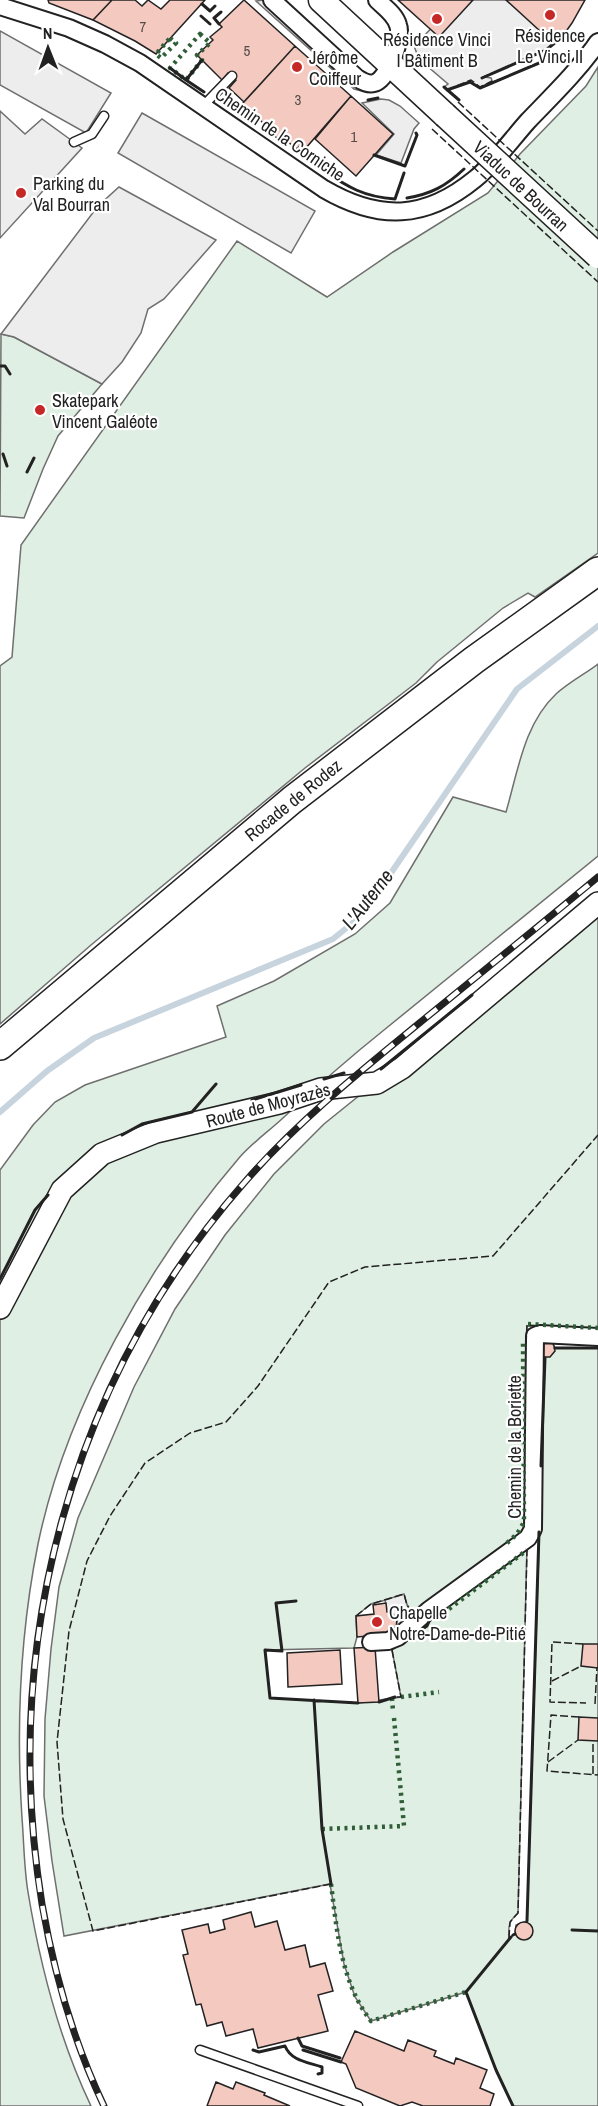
<svg xmlns="http://www.w3.org/2000/svg" width="598" height="2106" viewBox="0 0 598 2106" font-family="'Archivo Narrow',sans-serif">
<rect width="100%" height="100%" fill="#fff"/>
<path fill="#e0efe3" stroke="#6f6f6f" stroke-width="1.5" d="M598 67V553L535 597 528 593 503 608 437 662 416 683 305 768 91 945 0 1024V666L12 657 21 545 237 241 327 297 393 252 488 193 520 154 586 86Z
M1 334 14 337 102 384 58 436 43 469 24 518 0 516Z
M598 664V856C527 914 455 972 384 1030 349 1058 316 1087 283 1118 269 1131 252 1143 239 1158 149 1263 66 1408 38 1544 20 1634 16 1726 22 1818 24 1843 24 1868 28 1892 40 1965 59 2039 91 2106H0V1170L33 1125 55 1102 85 1085 226 1037 217 1006 274 981 355 934 390 903 453 797 506 812C518 771 524 724 556 694 569 682 585 674 598 664Z
M598 903V1330L527 1326V1522L518 1536 417 1609 411 1611 407 1605 404 1595 371 1604 356 1616 357 1637 354 1648 265 1650 270 1698 358 1703 401 1697 392 1650 427 1626 433 1613 527 1545 518 1913C509 1921 508 1926 509 1938L515 1934 516 1925 527 1921 545 1358 539 1356 552 1342 555 1348H598V2106H513L496 2070 466 1992 371 2021 355 1997 344 1964 330 1884 64 1936 52 1861 44 1796 45 1719 51 1649 59 1587 78 1518 134 1387 175 1309 225 1235 274 1174 324 1124Z"/>
<path fill="#ededed" stroke="#6f6f6f" stroke-width="1.5" d="M264 0 345 74 362 91 354 89 256 1Z
M459 0H521L562 36 546 50 484 77 491 78 493 83 480 88 470 82 447 90 444 87 448 84 419 59 414 46Z
M0 31 111 93 86 133 0 85Z
M381 99 389 100 400 106 419 123 414 129 401 163 376 155 394 134 362 103Z
M0 111 25 134 42 119 82 148 0 238Z
M142 113 315 211 291 253 118 153Z
M119 187 216 240 164 299 148 309 141 333 122 362 102 384 14 337 1 334 98 206Z
M404 1594 407 1605 411 1611 417 1609 421 1617V1630L392 1650 390 1634 396 1629 397 1619 391 1612H387L385 1600Z"/>
<g fill="none" stroke-linecap="round" stroke-linejoin="round">
<path stroke="#c7d3dd" stroke-width="6" d="M0 1112 47 1071 94 1038 333 939 355 921 380 889 517 689 598 626"/>
</g>
<path fill="#f3c9c0" stroke="#222" stroke-width="1.5" d="M48 0H112L93 20 49 3Z
M112 0H135L142 6 148 0 161 9 170 0H205L156 54 135 41 93 20Z
M244 0 295 46 244 102 229 88 236 80 228 73 222 80 197 55 213 40 210 37 222 27 219 24Z
M398 0H473L439 37Z
M506 0H585L572 23 562 37 559 34 552 42Z
M295 46 351 96 305 149 301 144 297 149 288 142 286 144 270 133 272 131 242 104Z
M351 96 393 134 356 176 315 139Z
M543 1340 552 1342 554 1346 555 1351 550 1357H542Z
M386 1603 387 1612H391L397 1619 396 1629 390 1634 357 1637 356 1616 374 1614 373 1605Z
M583 1644H598V1668L581 1666Z
M375 1647 379 1702 358 1703 354 1648Z
M340 1650 342 1684 288 1687 287 1653Z
M579 1717 598 1718V1741L578 1740Z
M251 1912 255 1927 277 1921 285 1950 305 1945 310 1967 325 1963 333 1991 318 1995 328 2031 258 2048 253 2029 226 2036 222 2022 207 2026 201 2004 196 2005 183 1955 188 1954 182 1930 208 1924 210 1933 225 1929 223 1920Z
M515 1931a9 9 0 1 1 18 0a9 9 0 1 1-18 0Z
M355 2031 404 2051 408 2040 436 2051 434 2056 454 2064 456 2058 487 2070 480 2088 494 2094 490 2106H423L412 2102 400 2106 356 2088 346 2064 341 2062Z
M216 2082 233 2089 236 2082 265 2093 264 2095 290 2106H207Z"/>
<g fill="none" stroke-linecap="round" stroke-linejoin="round">
<g stroke="#222" stroke-width="11">
<path id="service" d="M203 106 232 76
M74 142 92 134 104 116
M200 2050 358 2106"/>
</g>
<g stroke="#222" stroke-width="20">
<path id="minor" d="M272 0 357 78C362 81 368 85 374 83 388 80 403 37 398 25 395 14 384 7 377 0
M0 6 69 28 105 44 140 63 324 189C379 221 425 220 475 179 495 163 511 140 528 121 552 96 578 71 598 42
M371 1642 388 1641 398 1637 429 1610 528 1538 533 1529 535 1336 540 1334 598 1337"/>
</g>
<g stroke="#222" stroke-width="24">
<path id="tertiary" d="M0 1308 62 1190 102 1154 156 1132 279 1103 321 1089 377 1083 402 1068 598 903"/>
</g>
<g stroke="#222" stroke-width="27">
<path id="secondary" d="M321 0 445 115"/>
</g>
<g stroke="#222" stroke-width="30">
<path id="primary" d="M0 1046 292 800 474 660 598 571"/>
</g>
<use href="#service" stroke="#fff" stroke-width="8"/>
<use href="#minor" stroke="#fff" stroke-width="16"/>
<use href="#tertiary" stroke="#fff" stroke-width="21"/>
<use href="#secondary" stroke="#fff" stroke-width="24"/>
<use href="#primary" stroke="#fff" stroke-width="27"/>
<g stroke="#222" stroke-width="7">
<path id="rail" d="M104 2106C74 2043 54 1973 42 1904 0 1644 70 1381 244 1183 295 1124 357 1074 417 1025 477 976 538 927 598 877"/>
</g>
<use href="#rail" stroke="#fff" stroke-width="4.5" stroke-dasharray="14" stroke-linecap="butt"/>
<g stroke="#222" stroke-width="27" stroke-linecap="butt">
<path id="secondary-bridge" d="M445 115 598 256"/>
</g>
<use href="#secondary-bridge" stroke="#fff" stroke-width="24"/>
<path stroke="#2f5e38" stroke-width="4.5" stroke-dasharray="3 4.5" stroke-linecap="butt" d="M200 34 210 43 197 55 202 60 186 80 170 68Z
M170 38 176 43 161 58 156 54Z
M528 1324 598 1328
M507 1543 517 1534 524 1522 523 1340
M437 1618 527 1550
M401 1697 439 1692
M392 1698 393 1711
M322 1829 404 1826 394 1718
M331 1884C337 1931 341 1983 371 2021L466 1992"/>
<path stroke="#222" stroke-width="1.5" stroke-dasharray="8 3" stroke-linecap="butt" d="M481 78 546 50 562 36
M447 90 471 80 480 87 492 81
M458 102 598 231
M432 129 598 282
M526 1344 527 1325 541 1326
M356 1616 371 1604 404 1594 407 1605 411 1611 420 1608
M583 1644 552 1642 550 1702 586 1703
M392 1650 401 1697H395
M552 1681 581 1666
M595 1704 597 1667
M579 1717 551 1715 547 1771 598 1775
M548 1762 578 1740
M593 1774V1740
M331 1884 93 1931 63 1819 57 1742 69 1631 87 1561 110 1516 145 1463 190 1433 226 1422 258 1386 329 1282 365 1267 493 1256 598 1135
M509 1938 510 1922 518 1913 527 1550"/>
<path stroke="#222" stroke-width="3" d="M202 4 210 11 215 6
M201 16 210 24
M219 24 214 18 221 12
M170 68 186 80 202 60
M482 78 546 50 562 37
M186 80 204 92
M444 87 459 100
M447 90 470 82 480 88 551 58
M368 100 378 98
M374 155 405 166 417 135 416 133
M324 171C348 187 364 197 395 199L404 173
M407 198C431 194 446 186 464 169
M0 366H5L10 374
M3 454 7 466
M27 472 34 458
M381 1069 472 995
M324 1079 344 1073
M252 1100 301 1085
M122 1135 142 1124 192 1112 216 1084
M0 1279 35 1210 48 1195
M555 1348H598
M541 1466 545 1358
M296 1601 276 1603 282 1651 265 1650 270 1698 358 1703
M409 1638 427 1626 432 1615
M314 1700 322 1829 331 1884
M379 1702 395 1697
M527 1921 539 1532
M572 1930 598 1931
M513 1935 515 1934
M511 1937 466 1992 496 2070 513 2106
M298 2038 302 2046 340 2058
M253 2050 259 2052 285 2046C291 2061 308 2062 322 2067V2073L318 2074
M303 2050 341 2062"/>
</g>
<g fill="#c62828" stroke="#fff" stroke-width="2">
<circle cx="550" cy="15" r="6"/>
<circle cx="437" cy="19" r="6"/>
<circle cx="297" cy="67" r="6"/>
<circle cx="21" cy="193" r="6"/>
<circle cx="40" cy="410" r="6"/>
<circle cx="377" cy="1622" r="6"/>
</g>
<g text-anchor="middle" dominant-baseline="central" stroke-width="4.5" stroke-linejoin="round" paint-order="stroke">
<g font-size="15" fill="#564c4a">
<text x="143" y="26">7</text>
<text x="247" y="50">5</text>
<text x="298" y="99">3</text>
<text x="354" y="136">1</text>
</g>
<g font-size="18" fill="#222" stroke="#fff" text-anchor="start">
<text x="550" y="35" text-anchor="middle">Résidence<tspan x="550" dy="21">Le Vinci II</tspan></text>
<text x="437" y="39" text-anchor="middle">Résidence Vinci<tspan x="437" dy="21">I Bâtiment B</tspan></text>
<text x="309" y="57">Jérôme<tspan x="309" dy="21">Coiffeur</tspan></text>
<text x="33" y="183">Parking du<tspan x="33" dy="21">Val Bourran</tspan></text>
<text x="52" y="400">Skatepark<tspan x="52" dy="21">Vincent Galéote</tspan></text>
<text x="389" y="1612">Chapelle<tspan x="389" dy="21">Notre-Dame-de-Pitié</tspan></text>
</g>
<g font-size="18" fill="#222" stroke="#fff">
<text transform="translate(280 134) rotate(34)">Chemin de la Corniche</text>
<text transform="translate(521 186) rotate(43)">Viaduc de Bourran</text>
<text transform="translate(293 800) rotate(-39)">Rocade de Rodez</text>
<text transform="translate(268 1105) rotate(-15)">Route de Moyrazès</text>
<text transform="translate(514 1447) rotate(-90)">Chemin de la Boriette</text>
</g>
<g font-size="20" font-style="italic" fill="#222" stroke="#fff">
<text transform="translate(367 899) rotate(-52)">L'Auterne</text>
</g>
</g>
<g transform="translate(48 48) rotate(359)" stroke="#ffffff" stroke-width="4.5" paint-order="stroke">
<path d="M0-4.5L10 22L0 15L-10 22Z" fill="#222222"/>
<text y="-9" font-size="16" font-weight="bold" text-anchor="middle" fill="#222222">N</text>
</g>
</svg>
